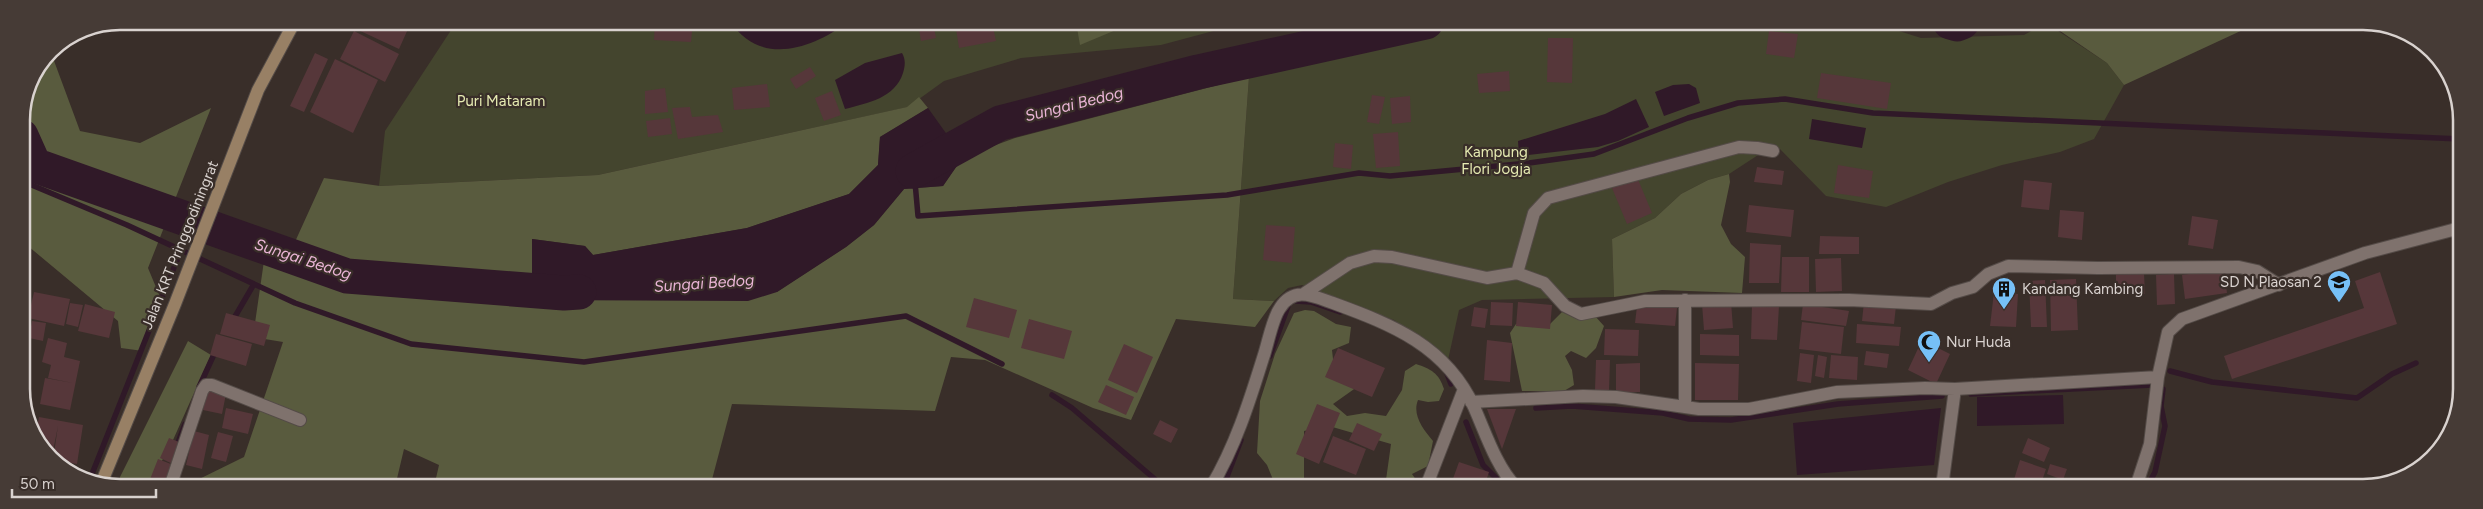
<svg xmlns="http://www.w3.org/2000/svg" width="2483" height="509" viewBox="0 0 2483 509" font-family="Figtree,sans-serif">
<rect width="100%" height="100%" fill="#392e29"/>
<path fill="#44452e" d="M457 21 1247 22 1161 45 1021 58 944 81 908 107 598 175 379 186 385 131Z
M1467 22H1871L1921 38 2024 35 2046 23 2107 63 2124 85 2094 139 2060 152 2002 165 1948 182 1886 207 1826 196 1775 144 1729 174 1708 180 1681 194 1655 218 1612 239 1614 297 1482 300 1459 310 1448 360 1394 320 1302 285 1288 288 1274 301 1233 299 1249 77 1453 28Z"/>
<path fill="#595b3e" d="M1076 22H1135L1080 45Z
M2047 22H2260L2124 85 2107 63Z
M50 50 80 131 140 143 211 108 148 268 163 304 148 330 143 351 121 348 118 321 22 241 21 120 29 82Z
M1249 77 1233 299 1274 301 1255 327 1176 319 1131 420 1093 408 985 360 951 357 935 411 732 404 710 487H434L439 465 404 449 395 487H183L244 457 283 342 253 337 266 247 289 255 324 178 380 186 598 175 907 107 919 97 928 108 880 137 878 165 849 194 747 228 593 255 585 246 532 239V299L777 292 846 247 874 225 904 189 943 186 963 157 1015 138Z
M1729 174 1730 182 1721 225 1731 244 1745 257 1742 293 1662 290 1614 297 1612 239 1655 218 1681 194 1708 180Z
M1305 310 1314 311 1336 324 1351 327 1349 343 1332 350 1333 359 1357 387 1333 404 1347 416 1365 413 1386 416 1402 390 1405 371 1416 364C1431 369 1439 373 1444 389L1439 401 1428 402 1418 400C1412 415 1423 429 1433 441L1428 466 1412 474 1421 487H1385L1391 444 1329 426 1304 431V487H1276L1267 465 1257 453 1260 401 1275 354 1294 313Z
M1562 312 1579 320 1595 316 1604 326 1596 348 1586 358 1571 351 1565 356 1572 370 1574 385 1564 391H1522L1510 333 1516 324 1548 326Z
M188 341 211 355 169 449 146 487H115Z"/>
<path fill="#301928" d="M730 21 848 22C812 49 760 67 730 21Z
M902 53C906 60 905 66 903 73 895 98 868 103 845 109L835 80 865 63Z
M1689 84 1696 88 1700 103 1664 116 1655 92 1673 85Z
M1636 99 1649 127 1618 141 1598 147 1519 156 1518 141 1605 114Z
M928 108 963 157 943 186 904 189 874 225 846 247 777 292 748 301 532 300V239L585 246 593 255 747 228 849 194 878 165 880 137Z
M1812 119 1866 128 1862 148 1809 139Z
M2063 395 2064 424 1977 426V397Z
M1941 408 1934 465 1797 475 1793 423Z"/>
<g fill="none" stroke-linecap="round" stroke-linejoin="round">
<path stroke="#301928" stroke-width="5.5" d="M22 181 127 225 295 303 411 344 584 362 906 316 1002 364
M915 182 918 216 1227 195 1359 173 1390 176 1529 163 1594 154 1688 118 1738 103 1785 99 1873 113 2460 139
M1296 301 1311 302 1340 312
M233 320 254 284
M1270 356 1288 306
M1446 371 1451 384
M2170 371 2212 382 2357 398 2392 374 2416 363
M199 387 216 350
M1971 394 2152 385
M1052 395 1072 408 1164 487
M1536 408 1572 406 1663 413 1689 419 1731 420 1838 404 1942 396
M1466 422 1483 465 1505 487
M176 448 185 424
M90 479 181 250
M1223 487 1241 440
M2147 487 2155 472 2165 426 2161 406 2163 389"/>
<path stroke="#301928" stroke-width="35" d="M1950 22 1957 24 1962 22
M21 136 34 165 347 276 564 293 579 292
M913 171 1000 123 1198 72 1426 22"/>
</g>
<path fill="#56373a" d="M357 21H392L408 29 399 49 354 28Z
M655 21H693L691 42 654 40Z
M933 22 936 38 921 41 918 23Z
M955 22H992L996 41 959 48Z
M354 31 399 54 385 82 340 59Z
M1769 31 1798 34 1794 58 1766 54Z
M1548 38H1573L1572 83 1547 82Z
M315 53 328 59 304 112 290 106Z
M335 59 378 80 353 133 310 112Z
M810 67 816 76 796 89 790 79Z
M1509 71 1510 91 1479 93 1477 74Z
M1821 73 1891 83 1887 109 1817 98Z
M767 84 770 107 734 110 732 88Z
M665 88 668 112 645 114V91Z
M832 91 841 115 824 121 815 98Z
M1372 95 1385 97 1379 124 1367 122Z
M1410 96 1411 122 1392 124 1390 98Z
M690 107 692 117 718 115 723 132 678 139 672 108Z
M670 118 672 134 648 137 646 121Z
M1398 132 1400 166 1376 168 1373 134Z
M1335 143 1353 145 1351 169 1333 167Z
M1838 165 1873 171 1869 198 1834 193Z
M1757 167 1784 171 1782 185 1754 182Z
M1637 177 1652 213 1627 224 1612 188Z
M2024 180 2052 183 2049 210 2021 207Z
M1749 205 1794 210 1791 237 1746 232Z
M2060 210 2084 212 2082 240 2058 237Z
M2192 216 2218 220 2213 249 2188 245Z
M1266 225 1295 227 1292 263 1263 260Z
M1820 236 1859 237V254H1819Z
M1750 243 1781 245 1779 283H1749Z
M1782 257H1809V292H1781Z
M1841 258 1842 291 1816 292 1815 259Z
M2224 269 2227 293 2185 299 2182 275Z
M2380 272 2397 324 2232 379 2224 356 2364 308 2355 281Z
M2144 273 2145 294 2116 295V274Z
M2174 274 2175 304 2157 305 2156 275Z
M2076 279 2078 330 2051 331 2050 280Z
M2045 280 2047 327H2031L2029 281Z
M34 292 70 299 64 326 28 318Z
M1994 292 2018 294 2016 327 1990 326Z
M974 298 1017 310 1009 338 966 327Z
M1491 302 1513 303 1512 326 1490 325Z
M1518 302 1552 305 1550 329 1516 326Z
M1731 302 1733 328 1704 330 1702 304Z
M1864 302 1896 306 1894 324 1862 321Z
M70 303 83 305 78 327 66 324Z
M85 304 115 312 109 338 78 331Z
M1803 304 1849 311 1846 326 1801 320Z
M1752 305 1779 306 1777 340 1751 339Z
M1637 306 1677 308 1675 326 1635 323Z
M1474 307 1488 309 1485 328 1471 326Z
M226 313 270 325 264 346 220 334Z
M1029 319 1072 331 1064 359 1021 348Z
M23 320 31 321 26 351H23Z
M32 321 46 323 43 341 29 338Z
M1802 322 1844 327 1841 354 1799 349Z
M1857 324 1901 327 1899 346 1856 343Z
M1605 329 1639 330 1638 356 1604 355Z
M216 334 252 344 246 366 210 355Z
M1700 334 1739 335V356L1700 355Z
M48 338 67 343 64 357 80 361 70 410 40 404 45 378 73 383 48 378 51 365 42 362Z
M1487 340 1512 343 1510 382 1484 380Z
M1922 340 1950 354 1936 384 1908 370Z
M1124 344 1153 357 1137 393 1108 380Z
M1338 348 1385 368 1372 397 1325 377Z
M1866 351 1889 354 1887 368 1864 365Z
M23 353 30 354 27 373 23 372Z
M1800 353 1814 355 1811 383 1797 381Z
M1818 355 1827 357 1824 378 1815 376Z
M1831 355 1858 357 1857 380 1829 378Z
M1596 360H1610L1609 391 1595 390Z
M1640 363V392H1616V364Z
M1695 363 1739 364 1738 400H1695Z
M1106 385 1134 397 1126 415 1098 402Z
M206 390 226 394 222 414 203 410Z
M1317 404 1340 413 1319 464 1296 454Z
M226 408 253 414 248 434 222 428Z
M1487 409H1516L1502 449Z
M39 417 83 425 77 464 53 460 58 426 53 451 45 450 36 433Z
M1160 420 1178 429 1171 443 1153 434Z
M1357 423 1382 434 1374 451 1349 440Z
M194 431 209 435 202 469 186 465Z
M218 432 233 436 226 462 211 458Z
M1333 436 1366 449 1356 475 1323 462Z
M169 438 184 444 175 465 160 458Z
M2028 438 2050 448 2044 462 2022 453Z
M158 459 176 466 168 487H147Z
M2020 460 2046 469 2040 487 2012 486Z
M1459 462 1489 472 1484 487H1450Z
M2050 464 2067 469 2063 480 2047 474Z
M2047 479 2071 487H2044Z"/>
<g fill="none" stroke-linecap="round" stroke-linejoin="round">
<g stroke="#544b47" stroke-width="14">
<path id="street" d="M1517 273 1534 213 1548 198 1739 147 1757 148 1773 151
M1305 293 1350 263 1374 256 1392 257 1487 278 1517 273 1544 283 1565 306 1581 314 1645 301 1849 300 1931 304 1952 293 1973 287 1988 274 2008 266 2098 268 2239 267 2257 271 2279 285
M1471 402 1583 396 1616 397 1699 409H1749L1837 392 1925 388 1955 389 2158 377
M1685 407V300
M170 487 202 391 206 385H212L300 420
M1211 487C1235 447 1249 403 1263 358 1268 344 1272 319 1280 308 1294 286 1313 296 1333 303 1393 325 1446 346 1474 407 1486 434 1496 466 1516 487
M1426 487 1464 389
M1942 487 1955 389
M2136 487 2150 444 2158 377 2168 332 2182 319 2365 253 2460 228"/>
</g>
<g stroke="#544b47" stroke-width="14">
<path id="secondary" d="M101 484 175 304 258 90 295 21"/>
</g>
<use href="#street" stroke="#7f726d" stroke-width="12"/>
<use href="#secondary" stroke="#988065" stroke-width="12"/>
</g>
<defs>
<g id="school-pin" transform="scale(1.25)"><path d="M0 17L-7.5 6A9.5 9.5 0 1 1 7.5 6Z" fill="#76c0f7" stroke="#392e29"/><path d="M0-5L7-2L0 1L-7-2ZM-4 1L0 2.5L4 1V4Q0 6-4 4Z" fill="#111"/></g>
<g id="building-pin" transform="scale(1.25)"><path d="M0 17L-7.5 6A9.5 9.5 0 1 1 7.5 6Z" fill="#76c0f7" stroke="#392e29"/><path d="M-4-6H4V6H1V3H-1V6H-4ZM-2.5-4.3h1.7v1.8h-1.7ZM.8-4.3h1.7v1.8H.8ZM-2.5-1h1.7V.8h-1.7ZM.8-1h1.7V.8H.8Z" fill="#111"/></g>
<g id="mosque-pin" transform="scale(1.25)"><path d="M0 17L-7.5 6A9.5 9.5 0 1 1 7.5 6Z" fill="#76c0f7" stroke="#392e29"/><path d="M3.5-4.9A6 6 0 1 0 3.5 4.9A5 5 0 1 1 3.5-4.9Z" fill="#111"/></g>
</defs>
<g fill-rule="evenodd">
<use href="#school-pin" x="2339" y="282"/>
<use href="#building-pin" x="2004" y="289"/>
<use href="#mosque-pin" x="1929" y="342"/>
</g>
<g text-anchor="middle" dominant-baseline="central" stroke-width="4.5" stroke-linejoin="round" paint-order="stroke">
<g font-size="15" fill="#e5eab1" stroke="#392e29">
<text x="501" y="101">Puri Mataram</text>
<text x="1496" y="152">Kampung<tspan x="1496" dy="17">Flori Jogja</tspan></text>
</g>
<g font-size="15" fill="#d9d2cf" stroke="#392e29">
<text transform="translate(180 245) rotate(-68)">Jalan KRT Pringgodiningrat</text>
</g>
<g font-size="15" fill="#d9d2cf" stroke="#392e29" text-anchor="start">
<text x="2322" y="282" text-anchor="end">SD N Plaosan 2</text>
<text x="2022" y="289">Kandang Kambing</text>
<text x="1946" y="342">Nur Huda</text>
</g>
<g font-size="16" font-style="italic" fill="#eab5d6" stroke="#392e29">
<text transform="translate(1074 104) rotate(-14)">Sungai Bedog</text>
<text transform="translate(303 259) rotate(18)">Sungai Bedog</text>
<text transform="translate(704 283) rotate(-4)">Sungai Bedog</text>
</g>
</g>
<path d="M0 0H2483V509H0ZM120 30H2363A90 90 0 0 1 2453 120V389A90 90 0 0 1 2363 479H120A90 90 0 0 1 30 389V120A90 90 0 0 1 120 30Z" fill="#463b36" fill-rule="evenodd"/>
<path fill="none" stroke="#d9d2cf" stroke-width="2.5" d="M120 30H2363A90 90 0 0 1 2453 120V389A90 90 0 0 1 2363 479H120A90 90 0 0 1 30 389V120A90 90 0 0 1 120 30Z"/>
<path d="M12 489v8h144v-8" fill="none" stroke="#d9d2cf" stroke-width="2.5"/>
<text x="20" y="489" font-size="15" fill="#d9d2cf" stroke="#392e29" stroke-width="4" paint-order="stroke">50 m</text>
</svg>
